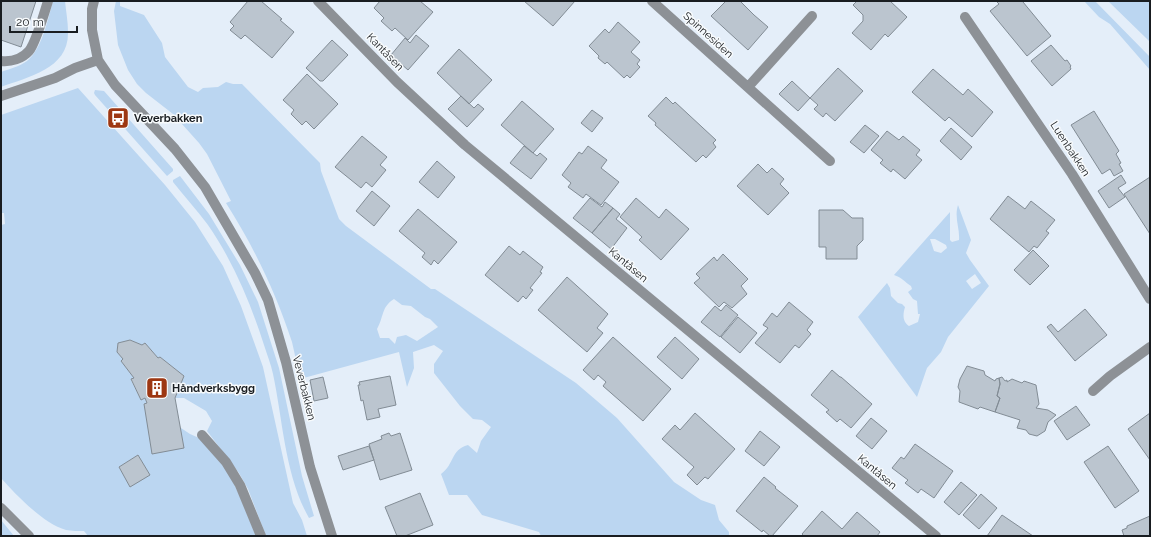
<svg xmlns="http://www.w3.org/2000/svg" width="1151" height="537" viewBox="0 0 1151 537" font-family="Raleway,sans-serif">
<rect width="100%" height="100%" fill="#e4eef9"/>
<path fill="#bbd6f1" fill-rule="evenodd" d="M53 1H65C66 11 68 22 68 32 69 69 28 77 1 87V72C10 69 20 66 27 61 42 49 48 19 53 1Z
M116 1H120V6L144 15 162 43 165 57 188 87 198 92 203 88 218 87 226 82 233 84H242L320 163 321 171 339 219 346 226 431 289H435L576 383 617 418 674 482 701 500 715 505 719 520 729 532V536H541L539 532 482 515 467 495H449L441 474C455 464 450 450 468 445L477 453 481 441 491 427 482 420 473 419 460 406 434 373V364L443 351 434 345 413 352 414 368 407 387 399 352 300 379C297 367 295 354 292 342 276 293 254 247 226 203L231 201 207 154 199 143 173 114 146 93 137 84 128 70 118 45 114 11ZM394 299 402 305 411 306 425 317 430 319 438 327 417 341 406 335 397 337 395 344 389 338H380L377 329C384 317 381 307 394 299Z
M1084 1H1095L1150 57V70L1110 24 1099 17Z
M1108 1H1150V42L1146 38Z
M78 88 165 185 195 222 223 266 241 306 263 367 293 503 302 520 307 536H266L248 489 239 473 207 431 212 421 206 411 184 398H175L184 376 160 357 158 358 145 343 142 345 130 340 118 343 117 352 123 359 121 361 134 378 131 380 141 400 145 398 147 403 145 404 190 434 199 438 221 462 232 479 241 499 256 536H88L84 531C78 531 72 531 66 530 44 524 16 495 1 478V225L5 224 4 213H1V115ZM138 455 150 475 130 486 119 467Z
M95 90 104 91 173 169V171L167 176 95 95 94 93Z
M180 176 209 214 240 265 258 302 279 368 302 476 314 516 309 518C285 476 283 421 273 374 271 364 267 355 264 345 251 304 233 261 208 225 197 210 184 196 173 182V180Z
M958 205 971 240 966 253 970 260 989 286 948 337 941 352 927 368 917 397 858 317 887 283 890 288 891 296 898 303 902 304 905 307C903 314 902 321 909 326L918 322 920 314H918L917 301 913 299 908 292 912 289 911 286C905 282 901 277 894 275L950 212V240L952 242 959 240C960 228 954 218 958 205ZM935 239 946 245 947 248 941 253 934 251 930 239ZM975 274 981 283 972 289 966 281Z
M1 520 14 536H1Z"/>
<path fill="#bbc5cf" stroke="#828c95" d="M1 1H36L21 47 1 40Z
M248 1H261L282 19 280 20 294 32 272 58 245 35 241 39 230 30 234 26 230 22Z
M380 1H420L433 12 408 40 395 28 392 31 381 21 384 18 374 8Z
M524 1H575L553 26Z
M726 1H740L754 15 768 27 748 50 711 16Z
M857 1H890L907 17 888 37 885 34 871 50 852 33 863 21V15L853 5Z
M996 1H1024L1023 2 1051 36 1027 56 990 11 999 4Z
M618 22 640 42 631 52 640 60 637 64 640 67 630 78 627 75 624 78 607 62 605 64 598 58 599 56 589 46 605 29 609 33Z
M416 35 429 46 408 70 391 55 405 38 410 43Z
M332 40 348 55 323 81H320L306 68Z
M1051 45 1065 61 1067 60 1071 66 1070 67 1071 69 1052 86 1031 61Z
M459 49 492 80 469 104 437 73Z
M838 68 863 91 835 121 826 113 823 117 814 109 818 105 810 98Z
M933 69 963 95 968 89 993 112 972 137 949 117 945 121 912 92Z
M307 74 338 104 314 129 306 121 302 125 291 114 294 110 283 100Z
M792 81 810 98 798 111 779 94Z
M461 96 474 108 478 104 484 109 467 127 448 109Z
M666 97 673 104 675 102 716 140 713 143 716 147 706 158 703 155 696 162 655 125 656 123 648 116Z
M522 101 554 129 533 153 501 125Z
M592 110 603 118 592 132 581 123Z
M1094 111 1119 151 1116 154 1121 163 1119 164 1123 171 1114 176 1110 169 1102 174 1071 125Z
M865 125 879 136 864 153 850 142Z
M951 128 972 147 961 160 940 141Z
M887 131 899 140 903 136 920 150 916 155 922 160 905 179 893 169 891 172 880 163 883 160 871 150Z
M362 136 387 157 380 165 386 170 372 187 366 182 361 188 335 167Z
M524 146 537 156 540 153 547 159 531 179 510 163Z
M588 146 607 160 601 168 619 182 601 205 586 194 583 198 568 187 571 183 562 175 579 152 582 154Z
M437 161 455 177 438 198 419 182Z
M758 164 767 173 772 168 784 179 780 184 789 193 768 215 737 186Z
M1121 175 1126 183 1118 188 1125 197 1109 208 1098 191Z
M1150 177V234L1124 194Z
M372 191 390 206 374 226 356 211Z
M1008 196 1025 209 1031 201 1055 220 1046 231 1049 233 1037 248 1034 246 1029 252 990 219Z
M590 198 602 207 605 202 613 208 592 233 573 218Z
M636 198 659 218 666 209 689 229 661 260 639 240 642 237 620 217Z
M613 208 620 214 616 219 627 228 611 249 592 233Z
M418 209 457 242 438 264 434 260 431 265 422 257 425 253 399 231Z
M819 210H843L852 218H863V240L857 246V259H826V247H819Z
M509 246 520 255 523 251 543 267 540 272 542 273 530 288 533 290 526 299 523 296 518 302 485 275Z
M1033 250 1049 266 1030 285 1014 270Z
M723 254 748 279 741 286 747 294 732 308 724 302 719 307 694 283 700 278 696 274 714 257 717 261Z
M567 277 608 314 597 328 603 333 587 352 538 310Z
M789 302 813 322 807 330 811 334 799 348 795 345 780 363 755 343 768 328 763 325 772 313 777 317Z
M726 305 738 315 720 337 701 322 715 306 721 311Z
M1085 309 1107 335 1075 361 1047 327 1051 324 1058 332Z
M738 317 757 333 740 353 721 337Z
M613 337 671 389 643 421 603 386 606 382 598 375 594 380 583 370Z
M675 337 699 359 682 379 657 357Z
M130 340 142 345 145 343 158 358 160 357 184 376 175 398 184 448 152 454 144 404 147 403 145 398 141 400 131 379 134 378 121 361 123 359 117 352 118 343Z
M967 366 984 371 985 375 995 381 996 379 999 378 1000 384 997 396 1000 398 995 412 980 407 978 409 959 402 960 391 958 387 960 379Z
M832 370 840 377H841L872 404 851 428 840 419 837 422 826 412 829 410 811 395Z
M390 376 396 405 378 409 380 417 367 420 363 400 361 401 358 385H360L359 382Z
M323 377 328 398 314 401 310 380Z
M1002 377 1005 381 1007 380V382L1012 379 1022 383 1024 381 1036 385 1039 404 1036 408 1048 410 1056 415 1048 422 1045 431 1037 436 1029 434 1026 430 1017 428 1020 420 995 412 1000 398 997 396 1000 384 999 378Z
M1076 406 1090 425 1067 440 1054 421Z
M695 413 735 449 708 479 705 477 697 485 687 475 694 467 662 439 675 425 680 430Z
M1150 413V460L1128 429Z
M871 418 887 431 872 449 856 436Z
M760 431 780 447 764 466 745 451Z
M389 433 391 436 400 433 412 470 380 480 369 444 382 439 381 436Z
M915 444 953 471 934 498 921 489 918 493 905 483 908 480 892 468 901 457 904 459Z
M369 446 374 460 343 470 338 456Z
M1108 446 1139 491 1115 508 1084 462Z
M138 455 150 475 130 487 119 467Z
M764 477 776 487 775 488 798 506 772 536H770L763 530 762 532 736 511Z
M961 482 977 495 959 515 944 502Z
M420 493 433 525 405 536H397L385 507Z
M981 494 997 508 979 529 963 515Z
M822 511 842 529 857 512 880 532 877 536H804L802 534Z
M1002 515 1033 536H987Z
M1150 516V536H1124L1122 530 1127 528V526Z"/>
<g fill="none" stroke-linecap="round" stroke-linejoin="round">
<path stroke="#8d9196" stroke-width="10" d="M94 1 92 9V30L98 60 115 85 175 149 205 187 255 273 268 300 286 362 310 467 332 536
M318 1 397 82 465 145 936 536
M652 1 830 161
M965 17 1072 174 1150 299
M1 61C11 62 22 59 29 51 35 44 45 11 48 1
M748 87 812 16
M1 96 55 78 75 68 98 60
M1093 391 1110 376 1150 347
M202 435 226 462 240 485 261 536
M1 508 29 536"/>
</g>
<defs>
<g id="bus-square" transform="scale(1.15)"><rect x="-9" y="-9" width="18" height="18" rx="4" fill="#9d3712" stroke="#f8fbfd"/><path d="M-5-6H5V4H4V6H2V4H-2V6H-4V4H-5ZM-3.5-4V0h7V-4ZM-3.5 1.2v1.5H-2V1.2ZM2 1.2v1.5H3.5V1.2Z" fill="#fff"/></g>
<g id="building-square" transform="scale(1.15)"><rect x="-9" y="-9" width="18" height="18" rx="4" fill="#9d3712" stroke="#f8fbfd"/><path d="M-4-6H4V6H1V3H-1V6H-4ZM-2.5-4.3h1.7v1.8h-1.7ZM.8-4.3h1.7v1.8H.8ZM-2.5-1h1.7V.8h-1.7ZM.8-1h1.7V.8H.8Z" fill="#fff"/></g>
</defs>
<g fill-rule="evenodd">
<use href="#bus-square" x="118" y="118"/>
<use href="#building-square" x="157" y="388"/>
</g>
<g text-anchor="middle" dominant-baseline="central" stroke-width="3" stroke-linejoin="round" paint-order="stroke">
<g font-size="11" fill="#191d21" stroke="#f8fbfd">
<text transform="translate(708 35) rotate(42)">Spinnesiden</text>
<text transform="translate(385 52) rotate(46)">Kantåsen</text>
<text transform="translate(1070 149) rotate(57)">Luenbakken</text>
<text transform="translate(628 265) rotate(40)">Kantåsen</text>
<text transform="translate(304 388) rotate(76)">Veverbakken</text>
<text transform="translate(877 472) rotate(40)">Kantåsen</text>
</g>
<g font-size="11" font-weight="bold" fill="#191d21" stroke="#f8fbfd" text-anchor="start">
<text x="134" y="118">Veverbakken</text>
<text x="172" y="388">Håndverksbygg</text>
</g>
</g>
<rect width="1151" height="537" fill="none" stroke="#191d21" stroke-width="4"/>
<path d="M10 26v6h67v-6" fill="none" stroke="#191d21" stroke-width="2"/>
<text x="16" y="26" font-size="12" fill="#191d21" stroke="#f8fbfd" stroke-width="3" paint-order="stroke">20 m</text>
</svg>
